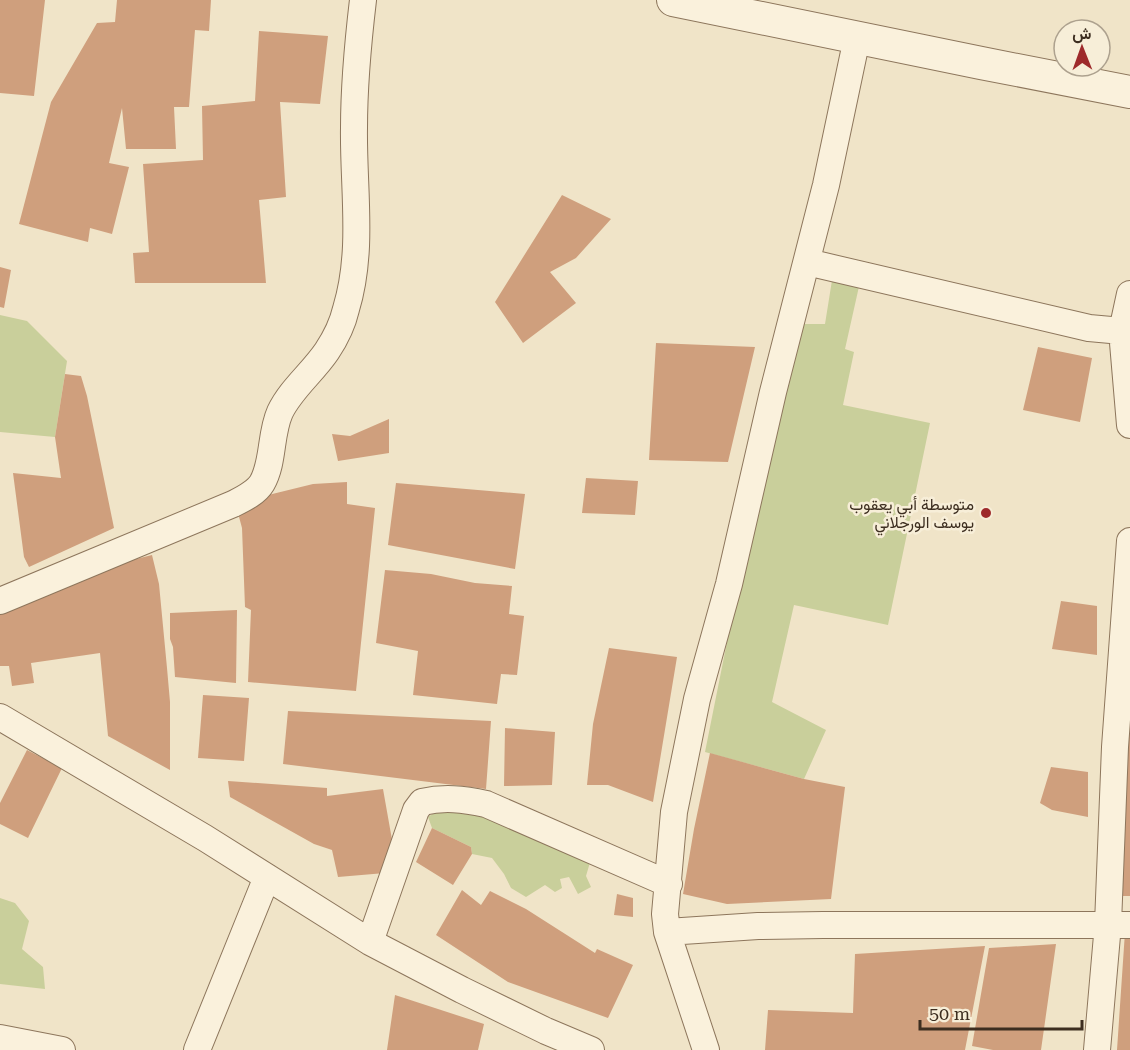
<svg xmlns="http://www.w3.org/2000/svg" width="1130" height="1050" viewBox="0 0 1130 1050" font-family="'Roboto Serif',Vazirmatn,serif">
<rect width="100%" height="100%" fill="#f0e4c8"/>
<path fill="#c9cf9b" d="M833 274 860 282 845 349 854 352 843 405 930 423 888 625 794 605 772 702 826 730 804 779 705 752 733 612 799 324H825Z
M0 315 27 321 67 361 55 437 0 432Z
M456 798 591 859 586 876 591 887 578 894 569 877 560 879 562 888 555 892 545 885 526 897 511 888 504 874 492 858 472 854 471 847 432 828 428 817Z
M0 898 15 903 29 921 22 949 43 967 45 989 0 984Z"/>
<path fill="#cf9f7d" d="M0 0H45L34 96 0 93Z
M117 0H211L209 31 195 30 189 107H174L176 149H126L122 108 109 163 129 167 112 234 90 228 88 242 19 224 51 102 97 23 115 22Z
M259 31 328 36 320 104 280 102 286 197 259 200 266 283H135L133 253 149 252 143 164 203 160 202 106 255 101Z
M562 195 611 219 576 258 550 272 576 303 523 343 495 302Z
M0 267 11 270 4 308 0 307Z
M656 343 755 347 728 462 649 460Z
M1038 347 1092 358 1080 422 1023 410Z
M65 374 81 376 87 396 114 528 29 567 24 557 13 473 61 478 55 437Z
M389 419V453L338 461 332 434 350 436Z
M586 478 638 481 635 515 582 513Z
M347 482V504L375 508 356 691 248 682 251 610 245 607 242 528 238 513 248 500 313 484Z
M396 483 525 494 515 569 388 545Z
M152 555 159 584 167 668 170 702V770L108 736 100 653 31 663 34 683 12 686 9 666H0V607L92 570Z
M385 570 431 574 475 583 512 586 509 614 524 616 517 675 501 674 497 704 413 695 418 651 376 643Z
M1061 601 1097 606V655L1052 649Z
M237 610 236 683 175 677 173 647 170 639V613Z
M609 648 677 657 653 802 608 785H587L593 724Z
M203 695 249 698 244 761 198 758Z
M288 711 491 721 486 789 283 764Z
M1130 716V896H1116Z
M505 728 555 732 552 785 504 786Z
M27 750 62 768 28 838 0 824V803Z
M710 753 804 779 845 787 831 899 727 904 683 894 694 829Z
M1051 767 1088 772V817L1052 810 1040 803Z
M228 781 327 788V796L383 789 394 851 385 858V873L338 877 332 850 314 844 230 797Z
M432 828 471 847 472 854 453 885 416 862Z
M462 890 481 905 490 891 526 909 595 953 597 949 633 965 608 1018 508 982 436 935Z
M617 894 633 898V917L614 915Z
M1125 932H1130V1050H1117Z
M1056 944 1041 1050H993L972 1046 989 948Z
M985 946 965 1050H765L768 1010 853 1013 855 954Z
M395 995 484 1024 478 1050H387Z"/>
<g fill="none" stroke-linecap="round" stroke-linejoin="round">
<g stroke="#8d765c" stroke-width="28">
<path id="minor" d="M807 262 1089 328 1122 331
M1130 294 1122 331 1130 425
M0 601 233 504C243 499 256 493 262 483 274 462 270 434 280 412 291 389 313 372 327 351 335 339 343 322 346 309 364 250 353 188 354 128 354 85 358 42 363 0
M0 717 205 838 370 942 462 990 546 1031 591 1050
M667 932 758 926 823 925H1130
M370 942 416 810 422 802C444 797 463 799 486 804L669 884
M0 1038 62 1050
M197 1050 267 877
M706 1050 667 932 665 914 674 812 697 699 729 584 773 392 826 185 857 38
M1097 1050 1108 924 1115 747 1130 541"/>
</g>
<g stroke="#8d765c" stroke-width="34">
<path id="tertiary" d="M673 0 981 63 1130 92"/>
</g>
<use href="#minor" stroke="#faf1dc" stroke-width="26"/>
<use href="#tertiary" stroke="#faf1dc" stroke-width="32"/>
</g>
<circle fill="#9e2a2b" stroke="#f7eed8" stroke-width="2" cx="986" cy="513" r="6"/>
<g text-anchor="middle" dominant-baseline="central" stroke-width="5" stroke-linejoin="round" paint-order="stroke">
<g font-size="16" fill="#3d2e20" stroke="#f7eed8" text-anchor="end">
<text x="974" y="504">متوسطة أبي يعقوب<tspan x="974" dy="18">يوسف الورجلاني</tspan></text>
</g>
</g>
<g transform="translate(1082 48) rotate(359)"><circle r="28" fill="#f7eed8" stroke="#ada18e" stroke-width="1.5"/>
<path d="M0-4.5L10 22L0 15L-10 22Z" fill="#9e2a2b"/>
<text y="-9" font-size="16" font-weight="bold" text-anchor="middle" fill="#3d2e20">ش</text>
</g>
<path d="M920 1020v9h162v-9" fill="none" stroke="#3d2e20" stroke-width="3"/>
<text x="929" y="1020" font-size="18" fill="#3d2e20" stroke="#f7eed8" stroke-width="4.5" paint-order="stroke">50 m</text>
</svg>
